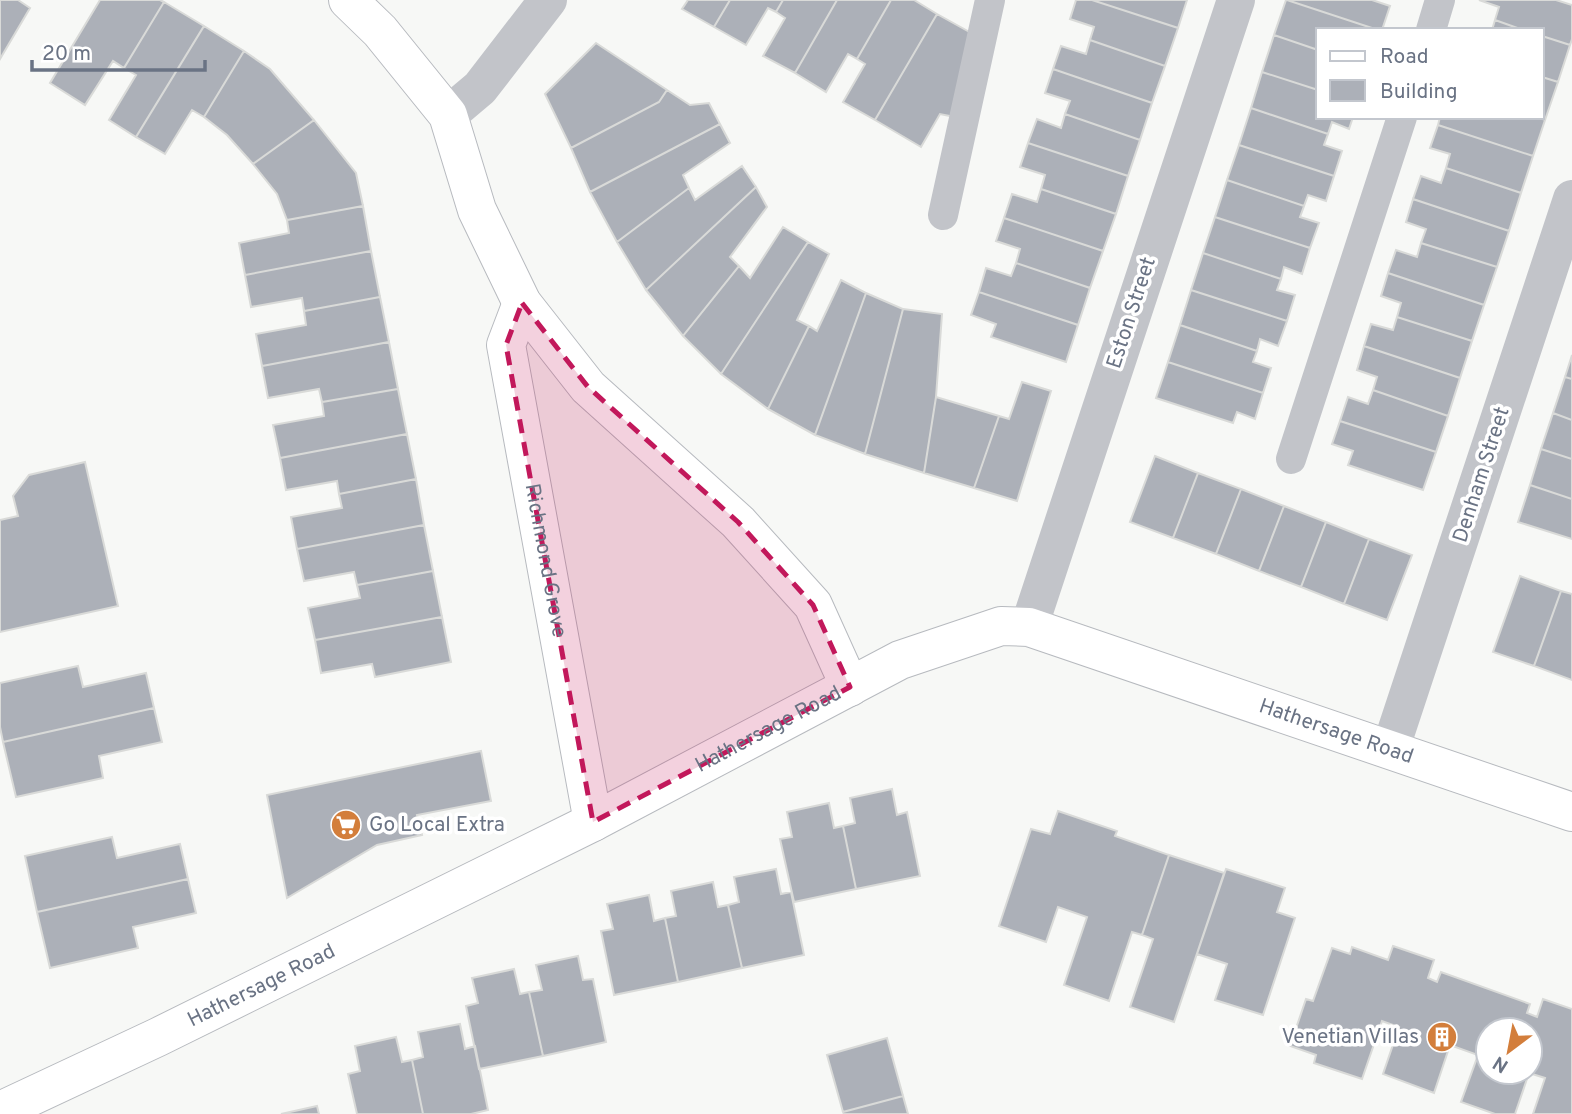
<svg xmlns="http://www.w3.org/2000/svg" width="1572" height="1114" viewBox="0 0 1572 1114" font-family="Overpass,sans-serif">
<rect width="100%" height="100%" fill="#f7f8f6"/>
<path fill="#acb0b8" stroke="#d9dad8" stroke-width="2" fill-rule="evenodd" d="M0 0H18L30 8 0 59Z
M100 0H160L164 2 124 68 113 61 85 105 50 83Z
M688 0H730L714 27 682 9Z
M730 0H783L776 12 768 8 746 45 714 27Z
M783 0H837L795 73 763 56 785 18 776 12Z
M837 0H891L857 59 848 54 826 92 795 73Z
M891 0H914L937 14 875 120 843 102 865 64 857 59Z
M1076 0H1092L1178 28 1165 66 1090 40 1094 27 1070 19Z
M1092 0H1187L1178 28Z
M1286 0H1287L1378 30H1318V50L1274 35Z
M1287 0H1372L1390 6 1382 30H1378Z
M1479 0H1556L1572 5V39L1570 45 1542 36V30H1523L1495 20 1499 7Z
M164 2 204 26 136 137 109 120 136 75 124 68Z
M937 14 973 34 955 117 940 114 921 147 875 120Z
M1495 20 1523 30H1492Z
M204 26 244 51 204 117 192 110 165 154 136 137Z
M1274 35 1318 50V90L1262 72Z
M1542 36 1570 45 1558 82 1542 77Z
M1090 40 1165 66 1152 103 1053 69 1061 46 1086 54Z
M596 43 667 90 659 102 571 148 545 94Z
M244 51 270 69 314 120 253 164 227 135 204 117Z
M1053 69 1152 103 1140 140 1065 114 1070 101 1045 93Z
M1262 72 1318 90V117H1353L1349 129 1332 122 1328 134 1251 108Z
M1542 77 1558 82 1545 120 1538 117H1542Z
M667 90 690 105 709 103 720 124 590 192 571 148 659 102Z
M1251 108 1328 134 1324 145 1342 151 1334 176 1239 145Z
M1065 114 1140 140 1128 176 1028 143 1037 119 1061 128Z
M1440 117H1538L1545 120 1533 156 1438 125Z
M314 120 356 173 363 206 287 220 277 194 253 164Z
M720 124 730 143 683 175 689 188 617 242 590 192Z
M1438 125 1533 156 1521 193 1446 168 1450 154 1430 148Z
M1028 143 1128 176 1116 214 1041 189 1045 175 1020 167Z
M1239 145 1334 176 1326 201 1308 195 1304 206 1227 180Z
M742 166 756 187 646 290 617 242 689 188 695 200Z
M1446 168 1521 193 1509 231 1413 199 1421 176 1441 183Z
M1227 180 1304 206 1300 217 1319 223 1310 248 1215 217Z
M756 187 767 207 730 257 739 266 683 336 646 290Z
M1041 189 1116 214 1103 251 1004 218 1012 194 1037 202Z
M1413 199 1509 231 1497 267 1421 243 1426 229 1406 222Z
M363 206 371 251 245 275 239 243 289 233 287 220Z
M1215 217 1310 248 1302 274 1284 267 1281 279 1203 253Z
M1004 218 1103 251 1090 288 1016 263 1020 249 996 241Z
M783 227 808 242 721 374 683 336 739 266 750 278Z
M808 242 829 254 797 320 809 326 768 409 721 374Z
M1421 243 1497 267 1484 305 1388 273 1396 250 1417 257Z
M371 251 380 297 304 311 302 298 251 307 245 275Z
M1203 253 1281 279 1277 290 1295 295 1287 321 1191 290Z
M1016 263 1090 288 1078 325 979 292 986 268 1011 276Z
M1388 273 1484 305 1472 341 1397 317 1401 303 1381 296Z
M841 280 866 293 815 435 768 409 809 326 817 331Z
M1191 290 1287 321 1278 346 1260 339 1257 351 1180 325Z
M979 292 1078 325 1066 362 991 337 996 324 971 315Z
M866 293 903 309 865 454 815 435Z
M380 297 389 342 262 366 256 334 306 325 304 311Z
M903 309 942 314 936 397 924 473 865 454Z
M1397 317 1472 341 1460 378 1364 346 1371 324 1393 330Z
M1180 325 1257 351 1253 362 1271 368 1263 393 1168 362Z
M389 342 398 389 322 402 319 389 268 398 262 366Z
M1364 346 1460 378 1448 416 1373 390 1377 377 1357 370Z
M1572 355V379L1565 377Z
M1168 362 1263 393 1255 419 1237 412 1233 423 1156 398Z
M1565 377 1572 379V420L1553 413Z
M1022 382 1051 391 1017 501 974 488 999 416 1009 419Z
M398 389 407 434 280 458 273 425 324 416 322 402Z
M1373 390 1448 416 1436 452 1340 421 1348 397 1368 404Z
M936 397 999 416 974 488 924 473Z
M1553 413 1572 420V459L1541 449Z
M1340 421 1436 452 1423 490 1348 465 1353 451 1332 444Z
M407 434 416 479 339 494 337 481 286 490 280 458Z
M1541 449 1572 459V499L1530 485Z
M1155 456 1198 473 1173 538 1130 522Z
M85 462 118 606 0 632V520L18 516 13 496 29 475Z
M1198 473 1241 489 1216 554 1173 538Z
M416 479 424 525 297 549 291 517 342 508 339 494Z
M1530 485 1572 499V539L1518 522Z
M1241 489 1284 506 1259 571 1216 554Z
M1284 506 1326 522 1301 587 1259 571Z
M1326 522 1369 539 1344 604 1301 587Z
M424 525 433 571 357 585 354 572 304 581 297 549Z
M1369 539 1412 555 1387 620 1344 604Z
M433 571 442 617 315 640 308 608 360 598 357 585Z
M1520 576 1561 591 1534 666 1493 652Z
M1561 591 1572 594V680L1534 666Z
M442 617 451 662 375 677 372 664 321 673 315 640Z
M78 666 83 687 146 673 154 708 3 742 0 727V683Z
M154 708 162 742 99 756 103 778 16 797 3 742Z
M481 751 491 801 417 815 422 835 377 845 287 898 267 795Z
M892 789 897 815 907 812 920 876 856 889 843 826 855 823 850 798Z
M829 803 834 828 843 826 856 889 794 902 780 839 792 837 787 812Z
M1058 811 1117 831 1115 836 1169 855 1142 935 1132 932 1109 1001 1064 985 1087 917 1058 907 1046 942 999 926 1031 829 1050 834Z
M112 837 117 858 180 844 188 879 37 912 25 856Z
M1169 855 1224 873 1174 1022 1130 1007 1153 939 1142 935Z
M776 869 781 894 791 892 804 955 742 968 728 905 739 902 734 877Z
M1226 869 1285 888 1277 912 1295 918 1263 1015 1215 1000 1227 964 1197 954Z
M188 879 196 913 133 927 138 948 50 968 37 912Z
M713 882 718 907 728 905 742 968 678 982 665 918 676 916 671 891Z
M649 895 654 921 665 918 678 982 614 995 601 931 613 929 607 904Z
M1393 946 1434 960 1428 978 1437 982 1441 972 1530 1004 1527 1013 1537 1017 1543 999 1572 1009V1114H1533L1545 1078 1529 1073 1515 1114H1495L1461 1102 1478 1055 1450 1045 1434 1093 1383 1074 1399 1027 1382 1021 1362 1079 1314 1063 1316 1055 1290 1046 1306 999 1313 1001 1332 948 1350 954 1352 947 1388 960ZM1488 1030H1530V1072H1488Z
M578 956 583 980 593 979 606 1042 543 1056 529 992 542 990 536 965Z
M514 969 520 994 529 992 543 1056 479 1069 466 1006 478 1003 472 978Z
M460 1024 465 1049 475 1046 488 1110 471 1114H423L412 1060 423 1057 418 1032Z
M396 1037 402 1062 412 1060 423 1114H357L348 1074 360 1071 355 1046Z
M887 1038 903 1096 843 1112 827 1055Z
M903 1096 908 1114H844L843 1112Z
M317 1106 319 1114H281Z"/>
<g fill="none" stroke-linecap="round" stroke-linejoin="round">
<g stroke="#b7babf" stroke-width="40">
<g id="secondary">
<path d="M348 0 380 31 448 115 477 210 522 303 588 387 738 522 813 605 850 687"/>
<path id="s1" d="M522 303 506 345 593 822"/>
<path id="s2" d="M0 1111 158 1037 593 822 900 660 1001 626 1029 627 1572 812"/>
</g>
</g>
<path stroke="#c2c4c9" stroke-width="30" d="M1431 30 1440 0
M943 215 990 0
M1291 459 1402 117"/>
<path stroke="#c2c4c9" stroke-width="38" d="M448 115 480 88 548 0
M1029 627 1236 0
M1390 750 1572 199"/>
<use href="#secondary" stroke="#fff" stroke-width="38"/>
</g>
<path fill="#c2185b" fill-opacity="0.2" stroke="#c2185b" stroke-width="5" stroke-dasharray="14 9" stroke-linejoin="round" d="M522 303 588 387 738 522 813 605 850 687 593 822 506 345Z"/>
<defs>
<g id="supermarket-disc" transform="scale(1.575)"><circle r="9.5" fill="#d37e3b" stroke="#fff"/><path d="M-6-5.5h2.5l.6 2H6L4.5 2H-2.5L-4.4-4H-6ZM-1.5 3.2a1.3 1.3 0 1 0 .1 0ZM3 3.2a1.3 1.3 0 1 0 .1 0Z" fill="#fff"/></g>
<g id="building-disc" transform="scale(1.575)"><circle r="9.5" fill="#d37e3b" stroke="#fff"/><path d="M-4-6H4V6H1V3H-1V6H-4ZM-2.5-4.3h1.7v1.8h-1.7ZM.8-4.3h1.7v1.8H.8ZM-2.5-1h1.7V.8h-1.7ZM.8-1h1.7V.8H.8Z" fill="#fff"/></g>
</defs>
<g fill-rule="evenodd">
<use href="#supermarket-disc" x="346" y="825"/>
<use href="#building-disc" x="1442" y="1037"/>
</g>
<g text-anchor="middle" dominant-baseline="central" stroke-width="7" stroke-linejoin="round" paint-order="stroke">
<g font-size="21" fill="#6a7384" stroke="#fff">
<text transform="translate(1132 313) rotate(-72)">Eston Street</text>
<text transform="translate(1482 475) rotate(-72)">Denham Street</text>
<text stroke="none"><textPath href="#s1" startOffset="264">Richmond Grove</textPath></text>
<text stroke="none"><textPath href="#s2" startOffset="858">Hathersage Road</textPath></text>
<text stroke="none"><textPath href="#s2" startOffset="1466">Hathersage Road</textPath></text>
<text stroke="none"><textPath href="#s2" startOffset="290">Hathersage Road</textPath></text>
</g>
<g font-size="21" fill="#6a7384" stroke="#fff" text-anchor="start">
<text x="369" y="825">Go Local Extra</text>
<text x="1419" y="1037" text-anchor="end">Venetian Villas</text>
</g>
</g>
<rect x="1316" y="28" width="228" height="91" fill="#ffffff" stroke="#c3c7ce" stroke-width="2"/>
<rect x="1330" y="51" width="35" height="10" fill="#ffffff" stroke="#c3c7ce" stroke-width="2"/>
<text x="1380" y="63" font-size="21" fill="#6a7384">Road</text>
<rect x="1330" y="80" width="35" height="21" fill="#acb0b8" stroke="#c3c7ce" stroke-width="2"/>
<text x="1380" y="98" font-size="21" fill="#6a7384">Building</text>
<g transform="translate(1509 1051) rotate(212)"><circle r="33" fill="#ffffff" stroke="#c3c7ce" stroke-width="2"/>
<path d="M0-5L12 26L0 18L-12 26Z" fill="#d37e3b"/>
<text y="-10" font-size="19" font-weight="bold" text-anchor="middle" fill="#6a7384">N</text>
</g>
<path d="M32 60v10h173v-10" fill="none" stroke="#6a7384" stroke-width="3.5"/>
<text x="42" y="60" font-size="21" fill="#6a7384" stroke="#ffffff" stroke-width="5" paint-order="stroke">20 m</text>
</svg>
